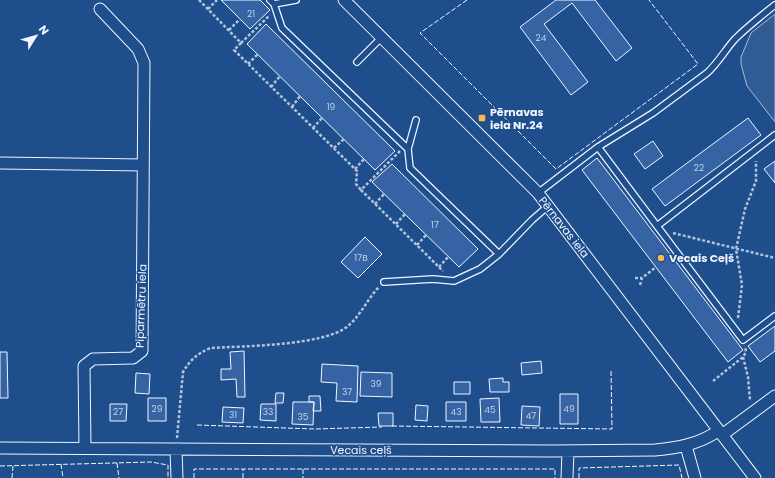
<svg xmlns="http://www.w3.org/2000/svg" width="775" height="478" viewBox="0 0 775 478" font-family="Poppins,sans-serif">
<rect width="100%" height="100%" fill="#1f4e8c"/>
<path fill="#305b95" stroke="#a8bbd7" d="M775 14V122L747 86 741 64V57L751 33Z"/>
<path fill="#3563a3" stroke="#f2f6ff" d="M221 0H260L270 10 250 29Z
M556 0H595L632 48 616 61 572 3 544 24 588 82 571 95 520 27Z
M266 24 395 151 375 170 247 44Z
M748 118 761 135 665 206 652 189Z
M653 141 663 156 645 169 634 154Z
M597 158 743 350 728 362 582 170Z
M775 161V183L764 169Z
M392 164 478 249 459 267 372 182Z
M365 237 382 254 358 278 341 262Z
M775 326V351L760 362 748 346Z
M244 351 245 397H237L236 379 221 380V369H231L230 352Z
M0 352H7L8 398H0Z
M541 361 542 373 522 375 521 363Z
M322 364 358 366 357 402 336 401 337 383 321 382Z
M361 372 392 373V397L360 396Z
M136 373 150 374 149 394 135 393Z
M503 378V382H509V392H490L489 379Z
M454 382H470V394H454Z
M276 393H284L283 403H275Z
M560 394H578V424H560Z
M309 396H320L321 411H313L314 402H309Z
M148 398H166V421H148Z
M499 398 500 422H481L480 399Z
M293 402H314L313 425 292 424Z
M446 402H466V421H446Z
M110 404H127L126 421H110Z
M261 404H276V421L260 420Z
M416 405 428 406 427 421 415 420Z
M522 406 540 407 539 426 521 425Z
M223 407 244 408 243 423 222 422Z
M378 413H393V426H379Z"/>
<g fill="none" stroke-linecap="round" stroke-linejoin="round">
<g stroke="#f2f6ff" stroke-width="8">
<path id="lane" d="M270 0 274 4 282 28 408 149 410 168 499 254
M274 4 296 0
M357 62 381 38
M598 147 657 226 775 135
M408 149 416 120
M538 193 598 147 653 113 707 73C718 63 725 50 735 39 747 27 761 16 775 5
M657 226 743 340 775 316
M384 282 433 279 454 281 480 269 499 254 532 220 548 206"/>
</g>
<g stroke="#f2f6ff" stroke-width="13">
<path id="street" d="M344 0 538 193 755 478
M0 163 143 165
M722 435 775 396
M686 446 695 478
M0 448 553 451 655 450C678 448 699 444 718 431
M85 448 84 366 93 359 133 358 142 351 144 63 138 49 100 9
M176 449 177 478
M567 478 568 451"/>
</g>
<path stroke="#b3c4dc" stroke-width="2.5" stroke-dasharray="3 2" stroke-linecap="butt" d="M199 0 241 43 234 50 357 171 356 184 361 190
M208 9 217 0
M229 30 240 19
M241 43 270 15
M248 64 258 54
M271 87 280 76
M292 107 300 96
M313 128 322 118
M334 148 344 139
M400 151 361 190 443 271
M355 169 364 159
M375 204 384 194
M396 224 405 214
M673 233 775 258
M417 245 426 235
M439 267 448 257
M635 278H642
M640 285 642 278 656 267
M738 318 742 285 736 249 745 209 756 181V161
M743 357 748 377 750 400
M713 381 743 357 746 352 745 346
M177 438 183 372C190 360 197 354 210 348 243 346 324 346 348 326 361 315 368 298 379 287"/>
<use href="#lane" stroke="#1f4e8c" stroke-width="5.5"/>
<use href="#street" stroke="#1f4e8c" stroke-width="11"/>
<path stroke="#f2f6ff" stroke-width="1" stroke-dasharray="5 2" stroke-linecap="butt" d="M467 0 420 33 556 169 698 64 649 0
M197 425 315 429 382 427
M392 426 612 429 611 369
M117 463 119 478
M61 464 63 478
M0 466 151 462 168 465V478
M303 469V478
M12 478 13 466
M194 478V469H555V478
M243 478V469
M579 478V468L679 465 682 478"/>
</g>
<g fill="#ffb74d" stroke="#1f4e8c" stroke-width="1.5">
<rect x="478" y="114" width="8" height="8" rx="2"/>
<circle cx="661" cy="258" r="4"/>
</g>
<g text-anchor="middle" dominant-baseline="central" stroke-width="3" stroke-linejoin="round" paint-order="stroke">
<g font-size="9" fill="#c3d1e8">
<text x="251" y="14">21</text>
<text x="541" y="38">24</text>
<text x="331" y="107">19</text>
<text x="699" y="168">22</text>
<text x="435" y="225">17</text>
<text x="361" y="258">17B</text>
<text x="376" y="384">39</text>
<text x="347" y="392">37</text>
<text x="157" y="409">29</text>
<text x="569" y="409">49</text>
<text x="490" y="410">45</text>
<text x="118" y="412">27</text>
<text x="268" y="412">33</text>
<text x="456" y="412">43</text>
<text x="233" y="415">31</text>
<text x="531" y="416">47</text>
<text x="303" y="417">35</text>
</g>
<g font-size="11" font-weight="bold" fill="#f2f6ff" stroke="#1f4e8c" text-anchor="start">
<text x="490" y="112">Pērnavas<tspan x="490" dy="13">iela Nr.24</tspan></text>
<text x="669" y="258">Vecais Ceļš</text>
</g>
<g font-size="11" fill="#f2f6ff" stroke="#1f4e8c">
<text transform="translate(564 227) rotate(52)">Pērnavas iela</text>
<text transform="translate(141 306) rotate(-88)">Piparmētru iela</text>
<text x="361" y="450">Vecais ceļš</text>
</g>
</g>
<g transform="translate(36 36) rotate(53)" stroke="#1f4e8c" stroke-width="3" paint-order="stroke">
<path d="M0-3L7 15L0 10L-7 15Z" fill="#f2f6ff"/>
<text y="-6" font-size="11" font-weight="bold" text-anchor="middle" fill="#f2f6ff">N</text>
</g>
</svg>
